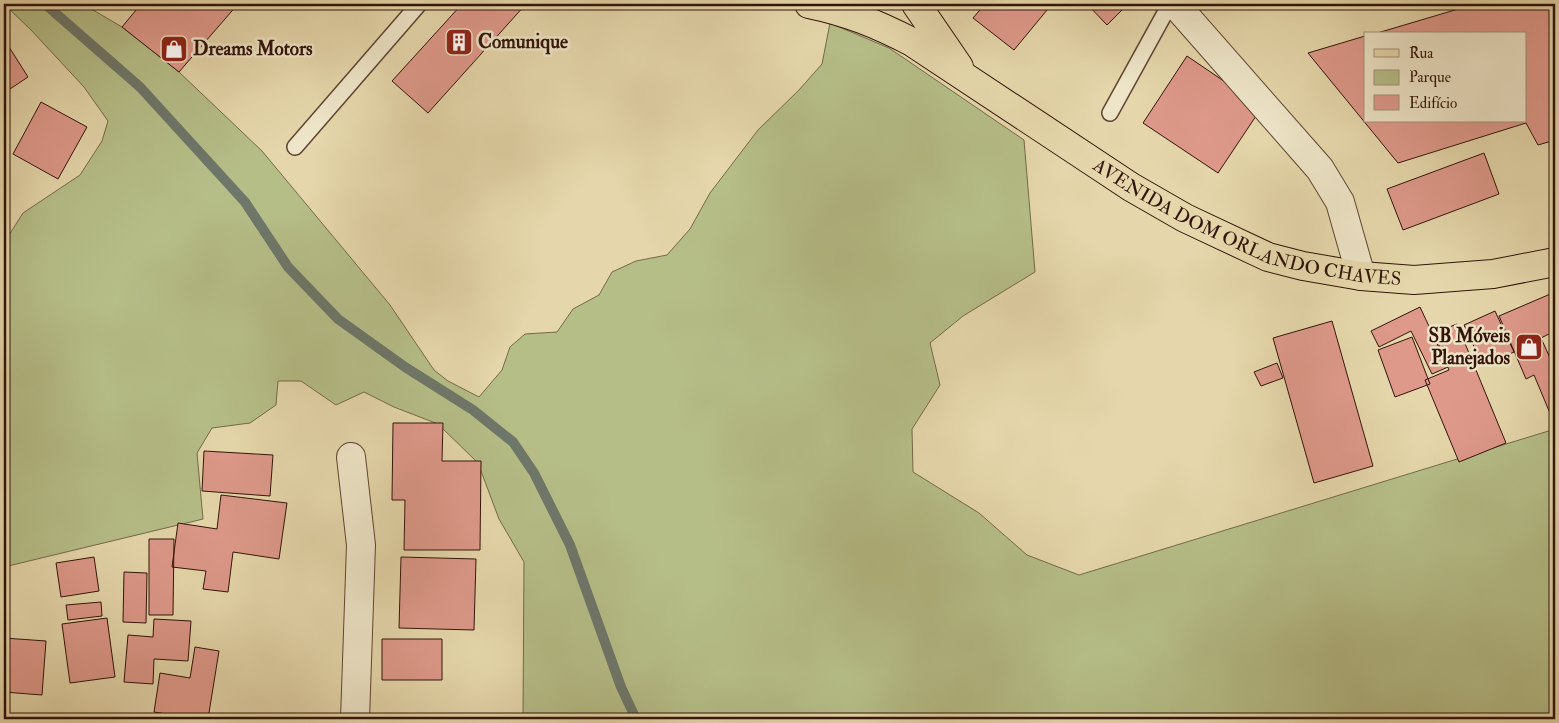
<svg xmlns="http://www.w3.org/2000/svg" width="1559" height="723" viewBox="0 0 1559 723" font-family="'IM FELL Double Pica',serif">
<rect width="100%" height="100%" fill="#e5d7ab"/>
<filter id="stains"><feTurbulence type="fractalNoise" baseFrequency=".004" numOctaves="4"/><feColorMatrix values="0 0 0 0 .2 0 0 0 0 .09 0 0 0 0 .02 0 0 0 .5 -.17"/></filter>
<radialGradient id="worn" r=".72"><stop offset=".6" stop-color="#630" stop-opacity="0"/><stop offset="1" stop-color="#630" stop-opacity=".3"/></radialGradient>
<path fill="#b6be88" stroke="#746948" d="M4 4H79L88 7 122 27 179 72 262 151 390 305 434 370 448 381 479 397 502 370 510 347 525 334 557 332 573 309 599 295 612 272 636 261 667 255 690 229 710 193 758 130 799 90 822 64 830 23 889 48 1024 140 1035 272 963 316 930 343 940 385 912 429 913 472 979 513 1027 555 1079 575 1555 429V719H523L524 562 499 519 478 463 438 424 394 407 364 392 336 405 301 381H278L276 405 250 423 212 428 197 453 203 519 4 567V243L23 213 80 175 102 141 108 121 84 87 31 30Z"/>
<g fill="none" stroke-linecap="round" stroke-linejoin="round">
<path stroke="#6e776a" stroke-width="10" d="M45 4 140 87 245 202 288 267 338 319 405 367 473 410 513 442 534 473 570 545 621 687 636 719"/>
</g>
<path fill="#de998a" stroke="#321408" d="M141 4H238L179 72 122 27Z
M462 4H526L428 113 392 81Z
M985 4H1052L1014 50 973 18Z
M1087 4H1128L1107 25Z
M1475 4H1555V140L1538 145 1526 123 1398 163 1308 53 1365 36V121H1525V34H1374Z
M4 39 28 77 4 93Z
M1187 56 1262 107 1218 173 1143 123Z
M41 102 87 127 58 179 13 154Z
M1484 153 1499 194 1403 230 1387 189Z
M1555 292V331L1541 338 1550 358 1555 356V417L1552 418 1534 375 1526 379 1499 316Z
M1420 307 1448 367 1432 374 1411 331 1379 347 1371 331Z
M1495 311 1514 352 1483 366 1464 325Z
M1332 321 1373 466 1314 483 1273 338Z
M1457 324 1506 443 1459 462 1425 380 1449 370 1434 333Z
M1412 337 1430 384 1395 397 1378 350Z
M1277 363 1283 378 1261 386 1254 372Z
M393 423H443L442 461H481L480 550H404L405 500H392Z
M204 451 273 455 270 496 202 491Z
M221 495 287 503 279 559 233 552 228 592 203 589 206 571 172 567 178 523 217 529Z
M149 539H174L173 615H149Z
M94 557 99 591 61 597 56 563Z
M401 557 476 559 474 630 399 628Z
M124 572 147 573 146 623 123 622Z
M101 602 102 616 68 620 66 605Z
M107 618 115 677 70 683 62 624Z
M154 619 191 621 188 661 154 659 153 684 124 682 128 635 153 637Z
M4 638 46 641 42 695 4 692Z
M382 639H442V680H382Z
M195 647 219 651 208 719H199L154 712 160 673 190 678Z"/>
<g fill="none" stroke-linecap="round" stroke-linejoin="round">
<g stroke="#5f4531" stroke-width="18">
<path id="service" d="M1110 113 1170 4
M295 147 419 4"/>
</g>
<g stroke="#5f4531" stroke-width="30">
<path id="minor" d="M1175 4 1320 169 1340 202 1361 276
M351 457 361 545 355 719"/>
</g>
<g stroke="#321408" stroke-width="30">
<g id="primary">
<path id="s1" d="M809 4C848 12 877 24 912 42L1131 187 1185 218 1268 257 1303 266 1361 276 1414 280 1493 274 1555 262"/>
<path d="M916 4 959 67"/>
</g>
</g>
<use href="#service" stroke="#eee5c8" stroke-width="15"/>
<use href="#minor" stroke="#eee5c8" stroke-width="28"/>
<use href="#primary" stroke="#e5d7ab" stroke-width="28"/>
</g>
<defs>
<g id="building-square" transform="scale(1.4375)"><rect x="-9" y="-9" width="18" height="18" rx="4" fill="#8f2418" stroke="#eee5c8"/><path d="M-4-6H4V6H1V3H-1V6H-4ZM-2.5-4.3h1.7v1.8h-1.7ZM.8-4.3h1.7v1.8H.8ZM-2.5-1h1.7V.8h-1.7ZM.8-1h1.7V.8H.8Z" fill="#fff"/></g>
<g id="shop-square" transform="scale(1.4375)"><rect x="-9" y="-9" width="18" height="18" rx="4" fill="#8f2418" stroke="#eee5c8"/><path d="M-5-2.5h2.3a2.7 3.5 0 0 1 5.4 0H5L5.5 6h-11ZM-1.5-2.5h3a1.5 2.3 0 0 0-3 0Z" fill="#fff"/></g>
</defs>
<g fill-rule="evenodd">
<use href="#building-square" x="459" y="42"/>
<use href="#shop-square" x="174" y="49"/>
<use href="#shop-square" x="1529" y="347"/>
</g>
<g text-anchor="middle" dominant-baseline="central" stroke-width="5" stroke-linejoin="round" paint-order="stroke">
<g font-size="19" font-weight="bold" fill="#321408" stroke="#eee5c8" text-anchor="start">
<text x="478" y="42">Comunique</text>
<text x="193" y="49">Dreams Motors</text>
<text x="1510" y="336" text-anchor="end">SB Móveis<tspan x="1510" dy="22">Planejados</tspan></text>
</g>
<g font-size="19" fill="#321408" stroke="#eee5c8">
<text stroke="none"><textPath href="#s1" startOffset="496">AVENIDA DOM ORLANDO CHAVES</textPath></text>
</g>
</g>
<rect width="1559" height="723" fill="none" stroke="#e5d7ab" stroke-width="20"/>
<rect x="5" y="5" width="1549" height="713" fill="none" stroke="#321408" stroke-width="2.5"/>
<rect x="10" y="10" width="1539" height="703" fill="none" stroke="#321408"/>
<rect x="1364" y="32" width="162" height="90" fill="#eee5c8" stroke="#a3917b"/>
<rect x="1374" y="49" width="25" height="8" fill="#e5d7ab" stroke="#a3917b"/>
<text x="1409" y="58" font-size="15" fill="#321408">Rua</text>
<rect x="1374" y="70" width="25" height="15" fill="#b6be88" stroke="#a3917b"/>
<text x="1409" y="82" font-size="15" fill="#321408">Parque</text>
<rect x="1374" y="95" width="25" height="15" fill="#de998a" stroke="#a3917b"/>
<text x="1409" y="108" font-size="15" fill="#321408">Edifício</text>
<rect width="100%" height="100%" filter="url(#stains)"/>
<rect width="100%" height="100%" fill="url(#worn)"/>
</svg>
